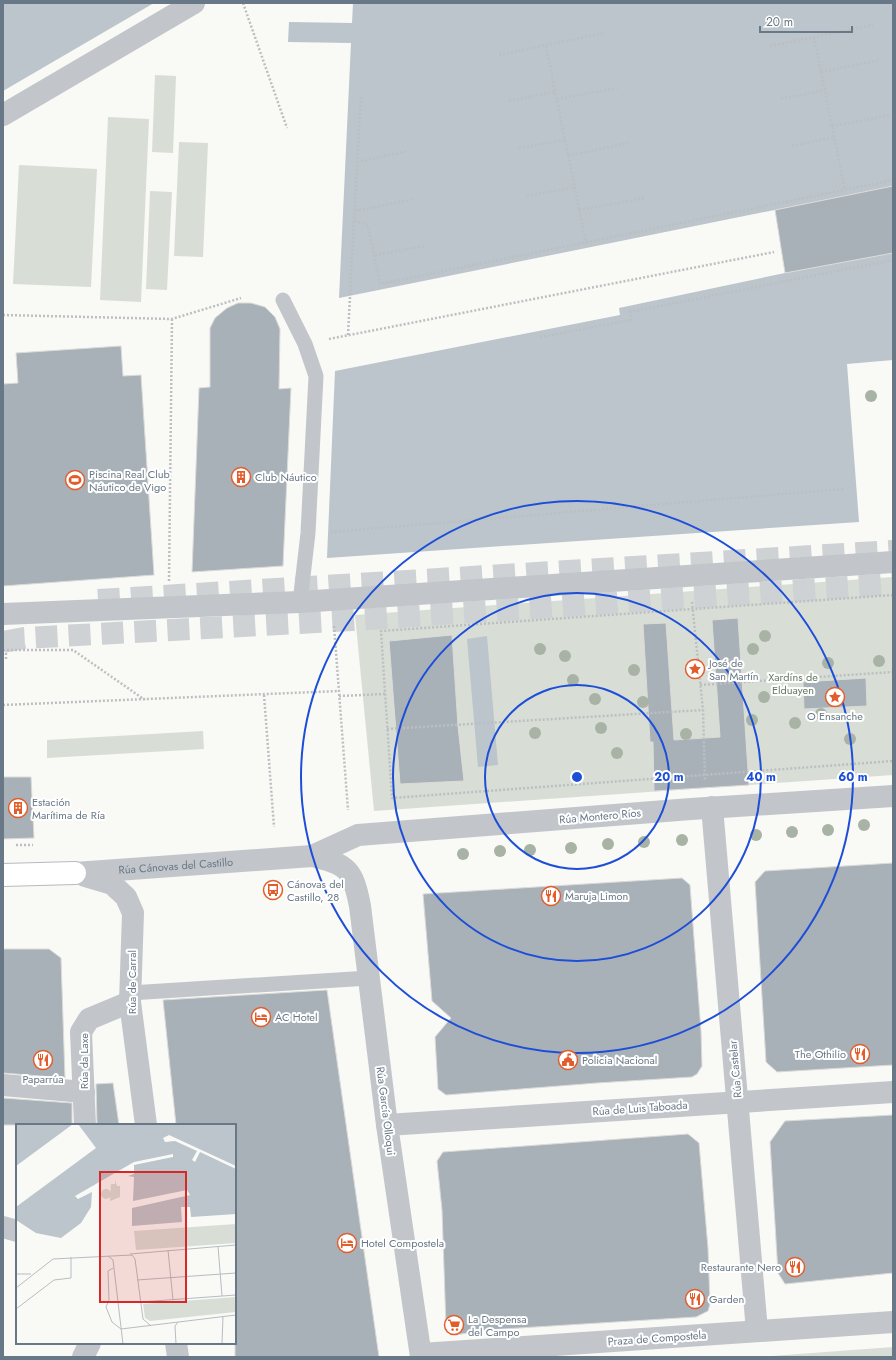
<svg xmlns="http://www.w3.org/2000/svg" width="896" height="1360" viewBox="0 0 896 1360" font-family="Jost,sans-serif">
<rect width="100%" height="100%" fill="#f9f9f6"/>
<path fill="#d8ded6" d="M155 75 176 76 173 153 152 152Z
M108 117 149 119 141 302 100 300Z
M179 142 208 143 203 257 174 256Z
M19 165 97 169 91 287 13 284Z
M150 191 172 192 167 290 146 289Z
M893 577V775L374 811 355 615Z
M203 731 204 749 47 758V740Z
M893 1347V1357H760Z"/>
<path fill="#bbc5cb" d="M3 3H154L3 91Z
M353 3H893V186L339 298 351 43 288 42 289 22 352 23Z
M893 253V360L847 364 859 522 327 558 335 371 620 315 619 308 785 273Z
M487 636 498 765 478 767 467 639Z"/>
<path fill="#a9b1b8" stroke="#dbdbd9" d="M893 186V253L785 273 775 210Z
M238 303H251L265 307 275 317 280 329 279 389 291 388 283 566 192 572 199 388 210 387V328L215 318 227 308Z
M121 346 123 376 141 375 154 575 3 586V384L18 383 16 353Z
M738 618 749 785 654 791 653 742H650L643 624 666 623 674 740 720 737 712 620Z
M452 635 458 726 464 781 400 784 389 641Z
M866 678 867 706 804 709 803 682Z
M3 777H31L34 838 3 839Z
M893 863V1065L777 1072 766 1062 755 882 765 871Z
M682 878 690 885 701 1031 702 1066 697 1074 692 1077 597 1083 446 1095 438 1089 435 1037 451 1018 432 1001 423 894Z
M3 949H49L61 958 65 1078 3 1073Z
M327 990 379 1357H235V1125H176L163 1000Z
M113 1083 119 1125H97L96 1084Z
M3 1098 72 1103V1125H3Z
M893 1115V1273L785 1284 778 1273 770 1142 785 1121Z
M688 1134 699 1143 708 1248 710 1304 708 1311 696 1317 487 1330 455 1335 446 1327 442 1210 437 1161 443 1152Z"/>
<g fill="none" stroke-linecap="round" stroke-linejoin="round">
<path stroke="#ced2d5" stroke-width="22" stroke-dasharray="22 11" stroke-linecap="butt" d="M98 600 893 551
M3 642 24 638 353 620 893 584"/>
<g stroke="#b5babf" stroke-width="24">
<path id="secondary" d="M3 875 75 873"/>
</g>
<path stroke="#bcbfc2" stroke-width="2.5" stroke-dasharray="2 2" stroke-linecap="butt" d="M243 3 287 128
M814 37 845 190
M546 46 586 243
M770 46 873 25
M499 55 604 33
M821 72 880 60
M361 97 354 220 368 226 380 284 893 180
M557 99 617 88
M781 99 825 90
M509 101 555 92
M832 126 891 115
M792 146 834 137
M519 148 565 140
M568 156 628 143
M357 162 407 151
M527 196 575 187
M579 210 644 198
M355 211 414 199
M375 255 424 246
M3 315 172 319 241 298
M348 335 354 220
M540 337 631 320 630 312 893 260
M329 339 774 252
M331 532 844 489
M169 581 172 319
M893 595 381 631 392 798 893 761
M692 602 703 710 705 781
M334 626 348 810
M3 650H73L145 700
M6 653V661
M700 685 893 672
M264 695 274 827
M339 696 385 694
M3 705 339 691
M387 729 703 710
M16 845H33"/>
<path stroke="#c2c6ca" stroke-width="15" d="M283 300 305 344 316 376 308 533 300 602
M130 993 369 978"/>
<g stroke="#c2c6ca" stroke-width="22">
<path d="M3 115 194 3"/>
<path d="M3 614 300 602 893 562"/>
<path d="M712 807 757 1331"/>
<path d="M312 856 358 835 691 809 893 796"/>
<path id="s1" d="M75 873 312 856C348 864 353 870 360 906L387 1125 421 1357"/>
<path d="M85 876 112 884 126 897 133 913 130 1002 146 1125"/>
<path d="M3 1085 84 1092"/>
<path d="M85 1125 81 1032 89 1019 130 1002"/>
<path d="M387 1125 893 1092"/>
<path d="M3 1227 17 1231"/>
<path d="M176 1343 178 1357"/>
<path d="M421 1354 893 1322"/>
<path d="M83 1357 90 1343"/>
</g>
<use href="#secondary" stroke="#fff" stroke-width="22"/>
</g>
<g fill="#a8b3a5">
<circle cx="871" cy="396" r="6"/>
<circle cx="765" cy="636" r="6"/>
<circle cx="540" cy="649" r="6"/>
<circle cx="753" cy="649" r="6"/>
<circle cx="565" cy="656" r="6"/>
<circle cx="879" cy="661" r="6"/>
<circle cx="828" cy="663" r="6"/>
<circle cx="634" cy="670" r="6"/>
<circle cx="573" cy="680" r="6"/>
<circle cx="764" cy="697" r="6"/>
<circle cx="595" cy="699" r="6"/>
<circle cx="643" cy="702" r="6"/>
<circle cx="821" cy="714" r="6"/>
<circle cx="752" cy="720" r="6"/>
<circle cx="795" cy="723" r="6"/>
<circle cx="601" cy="728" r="6"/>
<circle cx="535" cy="733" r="6"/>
<circle cx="686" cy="734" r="6"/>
<circle cx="850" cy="739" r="6"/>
<circle cx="617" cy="753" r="6"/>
<circle cx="864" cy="825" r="6"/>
<circle cx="828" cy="830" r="6"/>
<circle cx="792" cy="832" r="6"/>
<circle cx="756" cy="835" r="6"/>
<circle cx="682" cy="840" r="6"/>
<circle cx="644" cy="842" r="6"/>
<circle cx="608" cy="844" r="6"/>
<circle cx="571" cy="848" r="6"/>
<circle cx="530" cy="850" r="6"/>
<circle cx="500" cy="851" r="6"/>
<circle cx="463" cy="854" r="6"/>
</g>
<g fill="none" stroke="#1d4ed8" stroke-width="2">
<circle cx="577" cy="777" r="92"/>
<circle cx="577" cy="777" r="184"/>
<circle cx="577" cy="777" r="276"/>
</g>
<defs>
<g id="building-ring" transform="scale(1)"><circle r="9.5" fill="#fff" stroke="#e35d2c" stroke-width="1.5"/><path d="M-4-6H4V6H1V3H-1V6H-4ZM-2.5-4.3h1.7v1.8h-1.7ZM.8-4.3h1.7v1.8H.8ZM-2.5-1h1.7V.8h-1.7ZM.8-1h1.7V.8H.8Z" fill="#e35d2c"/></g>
<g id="stadium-ring" transform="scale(1)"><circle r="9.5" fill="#fff" stroke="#e35d2c" stroke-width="1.5"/><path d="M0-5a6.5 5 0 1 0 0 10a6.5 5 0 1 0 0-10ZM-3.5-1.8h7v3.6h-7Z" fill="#e35d2c"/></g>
<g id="sight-ring" transform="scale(1)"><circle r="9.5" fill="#fff" stroke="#e35d2c" stroke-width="1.5"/><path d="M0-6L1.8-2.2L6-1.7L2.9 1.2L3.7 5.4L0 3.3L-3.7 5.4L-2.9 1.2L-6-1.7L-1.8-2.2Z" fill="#e35d2c"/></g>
<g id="bus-ring" transform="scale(1)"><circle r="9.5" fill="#fff" stroke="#e35d2c" stroke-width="1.5"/><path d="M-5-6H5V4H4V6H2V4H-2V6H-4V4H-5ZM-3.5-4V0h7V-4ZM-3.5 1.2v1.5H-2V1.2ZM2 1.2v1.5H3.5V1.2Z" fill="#e35d2c"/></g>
<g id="restaurant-ring" transform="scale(1)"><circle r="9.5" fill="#fff" stroke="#e35d2c" stroke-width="1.5"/><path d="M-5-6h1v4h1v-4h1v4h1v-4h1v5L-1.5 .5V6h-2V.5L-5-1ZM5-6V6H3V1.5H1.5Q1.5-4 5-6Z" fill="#e35d2c"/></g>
<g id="hotel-ring" transform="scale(1)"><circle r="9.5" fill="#fff" stroke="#e35d2c" stroke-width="1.5"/><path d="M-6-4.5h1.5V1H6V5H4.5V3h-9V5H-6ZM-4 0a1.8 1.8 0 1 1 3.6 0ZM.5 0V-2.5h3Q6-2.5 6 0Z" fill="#e35d2c"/></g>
<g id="civic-ring" transform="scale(1)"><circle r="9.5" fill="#fff" stroke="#e35d2c" stroke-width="1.5"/><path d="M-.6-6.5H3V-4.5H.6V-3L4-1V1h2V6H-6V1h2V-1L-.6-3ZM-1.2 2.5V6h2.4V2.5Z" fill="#e35d2c"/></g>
<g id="supermarket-ring" transform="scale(1)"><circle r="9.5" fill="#fff" stroke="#e35d2c" stroke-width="1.5"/><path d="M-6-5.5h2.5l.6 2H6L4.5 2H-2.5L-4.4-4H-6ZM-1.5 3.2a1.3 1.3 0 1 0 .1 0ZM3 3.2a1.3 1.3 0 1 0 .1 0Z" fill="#e35d2c"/></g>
</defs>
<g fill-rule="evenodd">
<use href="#building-ring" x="241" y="477"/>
<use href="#stadium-ring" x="75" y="480"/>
<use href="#sight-ring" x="695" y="669"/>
<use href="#sight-ring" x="835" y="697"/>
<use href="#building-ring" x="18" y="808"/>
<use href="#bus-ring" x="273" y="890"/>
<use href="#restaurant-ring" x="551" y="896"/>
<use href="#hotel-ring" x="261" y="1017"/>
<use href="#restaurant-ring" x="860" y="1054"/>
<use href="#restaurant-ring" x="43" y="1060"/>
<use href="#civic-ring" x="568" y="1060"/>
<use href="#hotel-ring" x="347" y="1243"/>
<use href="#restaurant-ring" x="795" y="1267"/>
<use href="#restaurant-ring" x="695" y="1299"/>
<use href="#supermarket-ring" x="454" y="1325"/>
</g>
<g text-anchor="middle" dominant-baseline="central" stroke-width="4" stroke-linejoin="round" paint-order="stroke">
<g font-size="11" fill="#687887" stroke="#fff" text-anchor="start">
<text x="89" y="474">Piscina Real Club<tspan x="89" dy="13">Náutico de Vigo</tspan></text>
<text x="255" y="477">Club Náutico</text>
<text x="709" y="663">José de<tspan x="709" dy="13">San Martín</tspan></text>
<text x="835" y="716" text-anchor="middle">O Ensanche</text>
<text x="32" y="802">Estación<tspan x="32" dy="13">Marítima de Ría</tspan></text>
<text x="287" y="884">Cánovas del<tspan x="287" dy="13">Castillo, 28</tspan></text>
<text x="565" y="896">Maruja Limon</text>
<text x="275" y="1017">AC Hotel</text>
<text x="846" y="1054" text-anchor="end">The Othilio</text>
<text x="582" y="1060">Policia Nacional</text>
<text x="43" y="1079" text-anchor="middle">Paparrúa</text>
<text x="361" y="1243">Hotel Compostela</text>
<text x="781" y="1267" text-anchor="end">Restaurante Nero</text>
<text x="709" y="1299">Garden</text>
<text x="468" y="1319">La Despensa<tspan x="468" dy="13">del Campo</tspan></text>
</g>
<g font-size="11" fill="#667a63" stroke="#fff">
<text x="793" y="677">Xardíns de<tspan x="793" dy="13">Elduayen</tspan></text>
</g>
<g font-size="11" fill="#687887" stroke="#fff">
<text transform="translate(600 816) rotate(-5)">Rúa Montero Ríos</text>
<text stroke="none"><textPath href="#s1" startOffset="101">Rúa Cánovas del Castillo</textPath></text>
<text transform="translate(132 982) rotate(-90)">Rúa de Carral</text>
<text transform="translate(84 1061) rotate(-90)">Rúa da Laxe</text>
<text transform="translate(735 1069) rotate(-95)">Rúa Castelar</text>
<text transform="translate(640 1108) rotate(-4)">Rúa de Luis Taboada</text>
<text transform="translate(386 1111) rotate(83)">Rúa García Olloqui</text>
<text transform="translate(657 1338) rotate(-4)">Praza de Compostela</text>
</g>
</g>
<g transform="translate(16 1124)">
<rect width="220" height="220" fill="#f9f9f6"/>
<path d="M99 56 101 62H104V73L94 77 95 60H99ZM85 70a5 5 0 1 1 10 0a5 5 0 1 1-10 0ZM220 100V119L120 126 118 107ZM220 173V188L134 197 129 194 127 180Z" fill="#d8ded6"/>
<path d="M0 0H57L0 42ZM62 0H220V42L153 11 147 14 149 18 159 17 181 27 176 36 179 38 184 28 220 45V90L175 93 174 83H165L166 98 116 102V84L174 71 171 66 117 77 118 53 112 52 118 50V41L157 33V30L118 38 59 72 62 75 76 68 75 83 65 99 45 114 20 109 0 96V83L80 24Z" fill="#bbc5cb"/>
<path fill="none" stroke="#bbc5cb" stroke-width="2" d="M76 59 71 52 95 31 114 0M77 60 75 54 101 32 119 0M78 61 67 51 89 30 107 0"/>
<path fill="none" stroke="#b6bdc3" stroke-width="1" d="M202 122 206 172M152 126 157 176M114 130 220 121M92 132 97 136 107 220M97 144 92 147 93 176 90 183 96 198 105 205M0 150H15M121 156 220 149M0 164 37 135 116 131 119 135 127 195 134 201M124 178 220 171M0 185 38 156 55 154V133M105 205 220 191M160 220 159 202 162 198M206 220 207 192"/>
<path fill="#d62828" fill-opacity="0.15" stroke="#d62828" stroke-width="2" d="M84 48H170V178H84Z"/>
<rect width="220" height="220" fill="none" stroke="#687887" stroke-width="2"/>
</g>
<circle cx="577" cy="777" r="6" fill="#1d4ed8" stroke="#fff" stroke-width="2"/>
<g font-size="12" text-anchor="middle" font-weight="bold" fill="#1d4ed8" stroke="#fff" stroke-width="4" stroke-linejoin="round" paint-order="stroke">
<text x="669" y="781">20 m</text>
<text x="761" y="781">40 m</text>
<text x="853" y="781">60 m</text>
</g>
<rect width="896" height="1360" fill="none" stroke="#687887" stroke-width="8"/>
<path d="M760 26v6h92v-6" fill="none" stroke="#687887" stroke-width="2"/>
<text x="766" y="26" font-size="12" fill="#687887" stroke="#ffffff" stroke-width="3" paint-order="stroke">20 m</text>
</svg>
